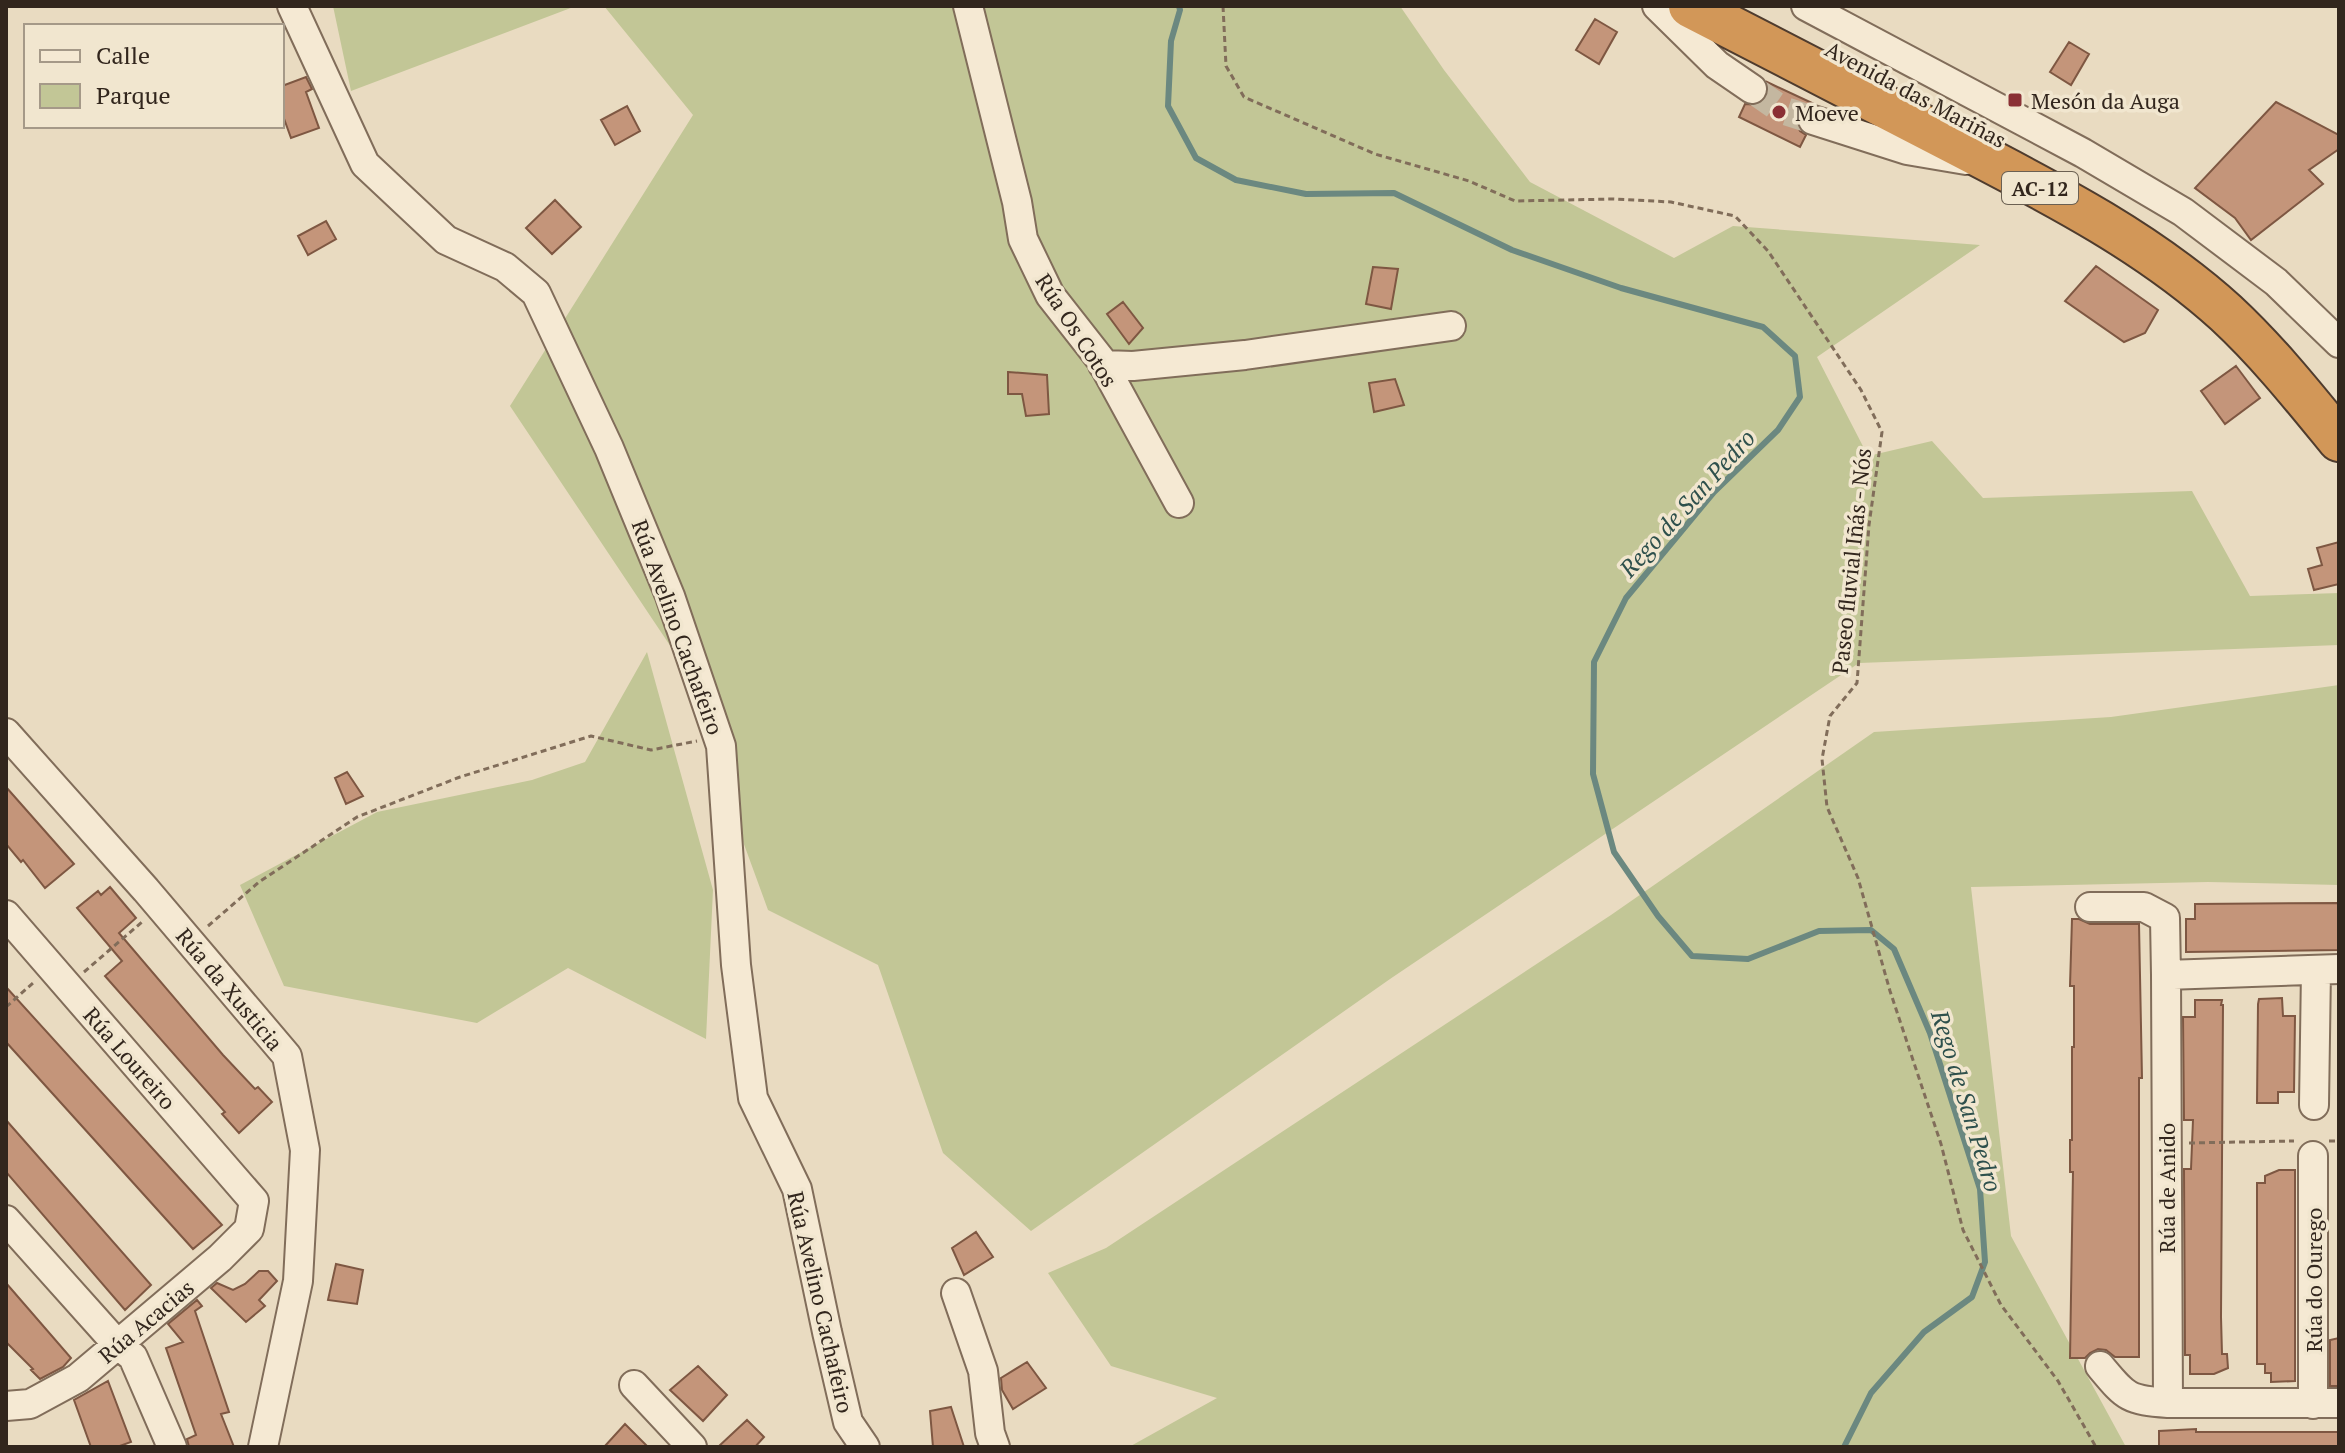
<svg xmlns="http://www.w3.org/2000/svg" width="2345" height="1453" viewBox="0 0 2345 1453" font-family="'PT Serif',serif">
<rect width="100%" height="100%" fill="#e9dbc1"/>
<path fill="#c2c696" d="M333 6H576L351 91Z
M604 6H1400L1444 70 1530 182 1674 258 1733 226 1980 245 1817 357 1868 456 1932 441 1983 498 2192 491 2250 596 2339 593V645L1859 663 1390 979 1031 1231 943 1153 878 965 768 910 673 650 510 406 693 115Z
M647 652 713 890 706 1039 568 968 477 1023 284 986 240 885 377 812 532 780 585 762Z
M2339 685V885L2208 882 1971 887 2011 1236 2126 1447H1129L1217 1398 1111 1366 1048 1273 1106 1248 1611 915 1874 732 2111 717Z"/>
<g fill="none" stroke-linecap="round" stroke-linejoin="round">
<path stroke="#6b8880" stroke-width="6" d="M1179 6 1180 10 1171 41 1168 106 1196 158 1236 180 1306 194 1394 193 1512 250 1621 288 1763 327 1795 356 1800 397 1778 430 1714 492 1626 598 1594 662 1593 774 1614 852 1658 916 1692 956 1748 959 1819 931 1871 930 1894 949 1930 1033 1980 1189 1985 1262 1972 1297 1924 1332 1871 1393 1844 1447"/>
</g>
<path fill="#c4957a" stroke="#7e5742" stroke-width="2" d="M1595 19 1617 32 1599 64 1576 50Z
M2069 42 2089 54 2071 85 2050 72Z
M306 77 312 89 306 92 319 128 291 138 282 113V86Z
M1767 82 1812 103 1802 107 1797 116V124L1800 131 1806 135 1800 147 1739 117 1745 104 1759 105 1766 99 1769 91Z
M2276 102 2339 135V149L2309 170 2323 184 2251 240 2235 218 2195 188Z
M627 106 640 131 615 145 601 120Z
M555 200 581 227 552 254 526 228Z
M326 221 336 239 308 255 298 236Z
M2096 266 2158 310 2145 333 2124 342 2065 301Z
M1373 267 1398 269 1391 309 1366 304Z
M1123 302 1143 328 1129 344 1107 314Z
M2236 366 2260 398 2225 424 2201 391Z
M1008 372 1047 375 1049 414 1026 416 1022 394H1008Z
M1395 379 1404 405 1374 412 1369 383Z
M2339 542V584L2314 590 2308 569 2322 565 2317 548Z
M347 772 363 796 346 804 335 778Z
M6 787 74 864 45 888 23 860 21 862 6 844Z
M110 887 136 918 119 933 223 1055 255 1089 258 1087 272 1102 239 1133 222 1114 225 1112 105 976 122 961 77 908 98 891 101 895Z
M2339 903V950L2186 952V919H2195V904Z
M2072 919H2079L2090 924H2139L2142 1078H2139V1357H2115L2106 1350 2098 1349 2090 1353 2085 1358H2070L2073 1172H2070V1140H2072V1047H2074V986H2070Z
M6 987 222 1225 193 1249 6 1042Z
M2282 998 2283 1016H2295L2294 1092H2278V1103H2257L2258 1004 2259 999Z
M2195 1000H2222L2221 1005H2223L2221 1317 2222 1354H2227L2228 1368 2214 1374H2190V1355H2185L2184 1169H2191L2193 1120H2184L2183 1017H2195Z
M6 1120 151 1285 125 1310 6 1172Z
M2279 1170H2295V1381L2271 1382V1373H2265V1364H2257V1183H2265V1176Z
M976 1232 993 1257 964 1275 952 1248Z
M336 1264 363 1270 357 1304 328 1300Z
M259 1271H268L277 1281 259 1300 265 1306 246 1322 211 1288 217 1283 233 1290 245 1284Z
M6 1283 71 1358 63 1367 40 1379 31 1370 33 1369 6 1342Z
M197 1300 202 1306 195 1311 229 1412 221 1414 234 1447H189L187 1439 196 1435 166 1348 183 1342 168 1324Z
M2339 1338V1386H2330V1340Z
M1027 1362 1046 1388 1013 1409 1002 1390 1001 1378Z
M698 1366 727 1395 703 1421 670 1390Z
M108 1381 131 1442 117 1447H91L74 1400Z
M951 1407 964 1447H933L930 1411Z
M747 1420 764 1437 755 1447H718Z
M625 1424 648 1447H604Z
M2196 1429V1432H2339V1447H2159V1431Z"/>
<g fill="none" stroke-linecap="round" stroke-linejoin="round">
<path stroke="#c4b7a0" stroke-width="28" stroke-dasharray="28 14" stroke-linecap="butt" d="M1752 89 1782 110 1813 120"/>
<g stroke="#816d5a" stroke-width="32">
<path id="minor" d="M292 6 365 164 446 240 505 267 536 293 609 448 670 596 721 746 736 965 753 1098 797 1189 827 1332 848 1422 865 1447
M968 6 1017 202 1023 239 1050 295 1101 360 1179 503
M1657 6 1717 65 1752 89
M1806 6 2083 153 2183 212 2276 282 2339 343
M1813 120 1907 150 1966 160
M1103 365 1133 366 1245 355 1451 326
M6 733 146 890 287 1056 305 1150 298 1281 263 1447
M2090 907H2144L2165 918 2166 975
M6 915 254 1201 249 1229 220 1258 78 1378 30 1404 6 1406
M2339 969 2166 975 2168 1403H2339
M2314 1105 2316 970
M6 1220 117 1344 133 1357 172 1447
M956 1293 983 1371 990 1433 995 1447
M2100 1366C2126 1397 2127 1400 2168 1403
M634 1385 692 1447
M2313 1404V1156"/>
</g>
<g stroke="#4f3c2e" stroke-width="46">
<path id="highway" d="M1690 6C1782 54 1874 101 1965 148 2056 195 2150 244 2226 313 2268 352 2303 396 2339 440"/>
</g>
<path stroke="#816d5a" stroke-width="3" stroke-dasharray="6 4" stroke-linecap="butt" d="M1223 6 1226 66 1244 97 1375 154 1469 181 1515 201 1614 199 1671 202 1735 216 1768 251 1861 390 1882 432 1869 525 1857 683 1830 716 1822 759 1827 807 1858 878 1890 991 1941 1144 1963 1230 2001 1305 2058 1381 2096 1447
M208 926 259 882 357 817 460 777 591 736 651 750 697 741
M84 972 142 922
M6 1007 33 983
M2329 1141H2339
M2189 1143 2294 1141"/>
<use href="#minor" stroke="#f5e9d3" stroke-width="28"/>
<use href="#highway" stroke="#d29758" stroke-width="42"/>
</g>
<g fill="#8a3035" stroke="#f1e6cf" stroke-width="3">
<rect x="2007" y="92" width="16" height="16" rx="4"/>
<circle cx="1779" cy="112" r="8"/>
</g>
<g text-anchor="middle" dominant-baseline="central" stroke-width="7" stroke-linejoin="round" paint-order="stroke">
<rect fill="#f1e6cf" stroke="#6b6052" stroke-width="2" x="2002" y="172" width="76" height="32" rx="6"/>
<g font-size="20" font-weight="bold" fill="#32261d">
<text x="2040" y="188">AC-12</text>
</g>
<g font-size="22" fill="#32261d" stroke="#f1e6cf">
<text transform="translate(1916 94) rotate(28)">Avenida das Mariñas</text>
<text transform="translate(1077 330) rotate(57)">Rúa Os Cotos</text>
<text transform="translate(1851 561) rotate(-84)">Paseo fluvial Iñás - Nós</text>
<text transform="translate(678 627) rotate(70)">Rúa Avelino Cachafeiro</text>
<text transform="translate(230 989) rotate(50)">Rúa da Xusticia</text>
<text transform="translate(130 1058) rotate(49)">Rúa Loureiro</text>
<text transform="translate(2166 1188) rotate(-90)">Rúa de Anido</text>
<text transform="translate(2313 1280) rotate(-90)">Rúa do Ourego</text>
<text transform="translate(821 1302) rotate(77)">Rúa Avelino Cachafeiro</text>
<text transform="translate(146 1321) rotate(-40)">Rúa Acacias</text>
</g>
<g font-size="22" fill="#32261d" stroke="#f1e6cf" text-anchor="start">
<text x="2031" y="100">Mesón da Auga</text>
<text x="1795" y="112">Moeve</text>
</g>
<g font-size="24" font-style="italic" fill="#2e504c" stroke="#f1e6cf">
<text transform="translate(1687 503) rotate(-48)">Rego de San Pedro</text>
<text transform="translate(1967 1101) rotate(73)">Rego de San Pedro</text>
</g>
</g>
<rect width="2345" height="1453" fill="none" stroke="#32261d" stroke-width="16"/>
<rect x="24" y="24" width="260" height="104" fill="#f1e6cf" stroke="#a59988" stroke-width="2"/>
<rect x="40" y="50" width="40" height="12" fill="#f5e9d3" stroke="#a59988" stroke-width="2"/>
<text x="96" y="64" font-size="24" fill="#32261d">Calle</text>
<rect x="40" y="84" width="40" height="24" fill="#c2c696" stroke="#a59988" stroke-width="2"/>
<text x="96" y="104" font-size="24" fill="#32261d">Parque</text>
</svg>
